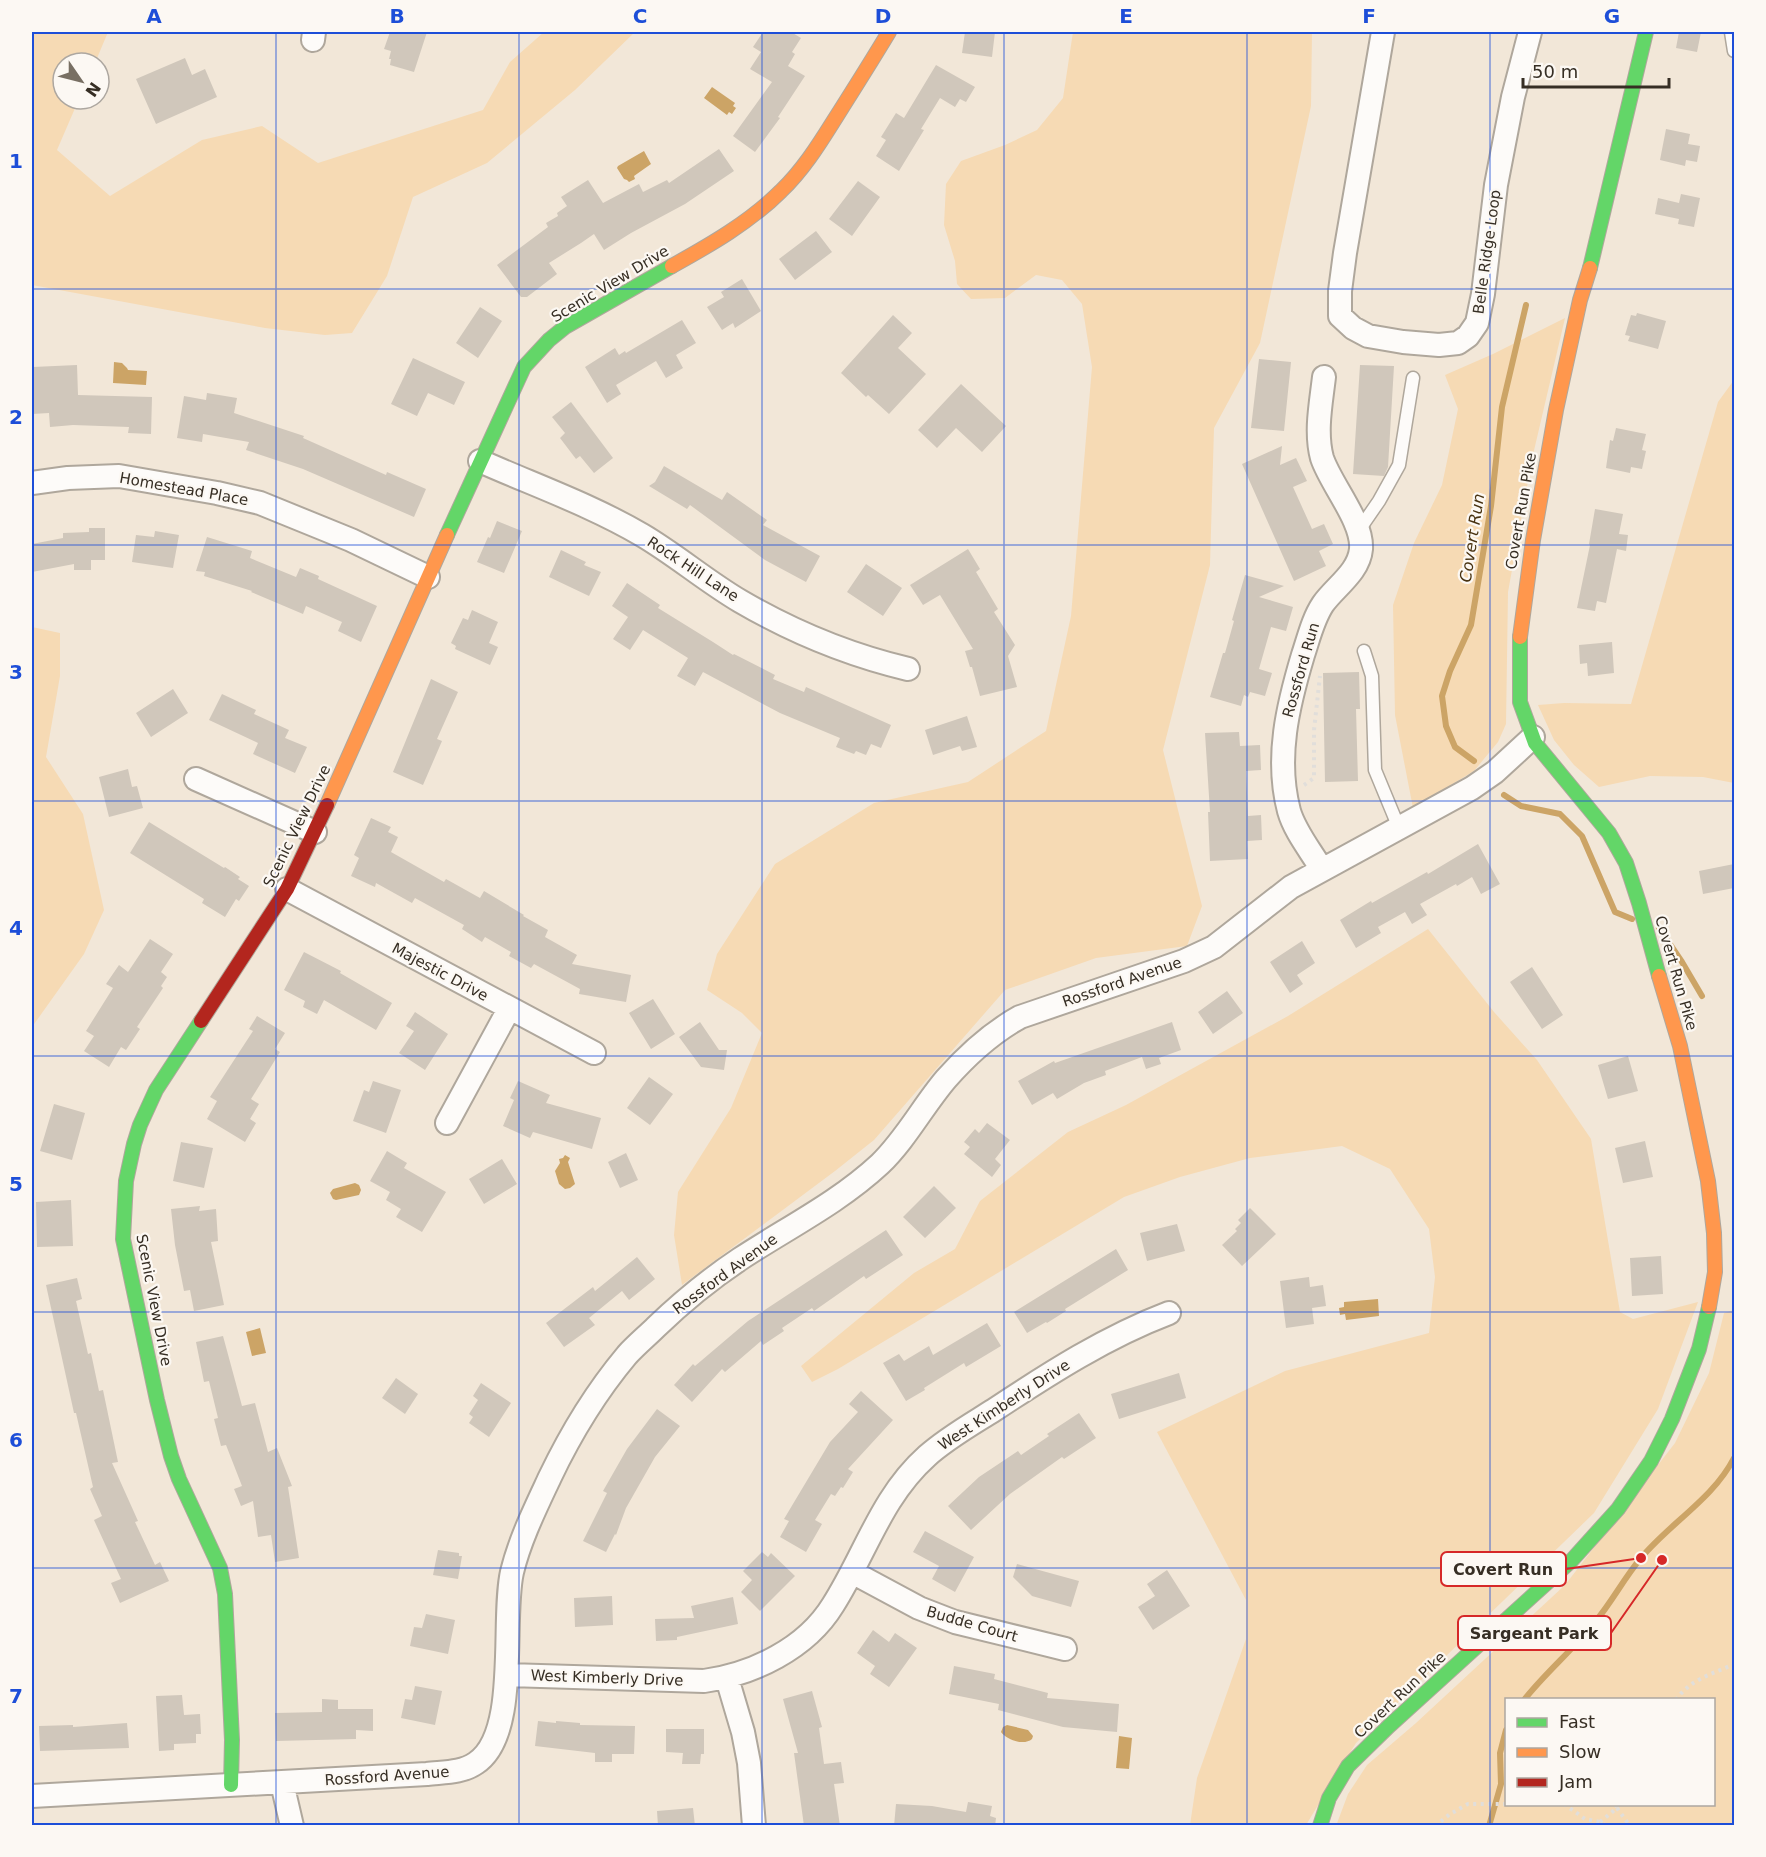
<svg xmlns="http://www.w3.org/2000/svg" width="1766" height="1857" viewBox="0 0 1766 1857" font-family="'DejaVu Sans',sans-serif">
<rect width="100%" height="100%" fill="#f2e7d8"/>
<path fill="#f6dab4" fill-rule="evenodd" d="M32 32H108L95 63H63V99H79L57 150 110 196 202 140 262 126 318 163 483 110 510 62 544 32H635L575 90 487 163 413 197 387 276 352 333 325 335 265 328 32 285Z
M1073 32H1312L1311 106 1260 343 1214 428 1210 565 1163 750 1202 906 1187 946 1096 958 1005 990 874 1140 835 1171 682 1285 674 1235 678 1192 731 1108 762 1033 742 1013 707 990 717 954 775 864 874 803 968 782 1046 731 1071 616 1092 367 1082 304 1062 280 1036 275 1005 298 971 299 957 284 955 261 944 225 946 184 961 161 1005 145 1037 130 1063 98Z
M1565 318 1532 459 1508 592 1506 724 1498 742 1474 771 1413 808 1395 715 1393 605 1414 543 1442 485 1458 409 1445 375 1493 354Z
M1734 380V783L1703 777 1650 776 1599 787 1574 765 1554 740 1538 705 1564 703 1631 704 1718 402Z
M32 627 60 633V676L46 757 83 814 104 910 84 954 32 1027Z
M1428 929 1494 1012 1537 1060 1591 1139 1620 1312 1633 1319 1698 1302 1658 1409 1594 1513 1356 1743 1306 1825H1190L1197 1778 1246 1639V1600L1157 1432 1285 1371 1429 1333 1435 1277 1429 1229 1390 1169 1342 1146 1250 1158 1180 1177 1124 1197 838 1369 812 1382 801 1366 914 1273 955 1249 980 1201 1068 1132 1126 1105 1288 1016Z
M1734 1310V1825L1336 1826 1348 1794 1367 1765 1416 1723 1565 1585 1675 1443 1709 1373 1724 1313ZM1506 1700H1714V1804H1506Z"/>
<path fill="#cca466" d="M712 87 735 103 733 106 736 108 732 114 729 112 727 115 704 98Z
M644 151 651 164 634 176 635 179 629 182 627 180 624 179 617 168 618 166Z
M114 362 122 363 127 368 128 370 147 371 146 385 113 383Z
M565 1155 570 1158 568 1162 575 1184 570 1188 565 1189 559 1184 555 1171 560 1163 559 1159 563 1158Z
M355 1183 359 1185 361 1190 359 1195 336 1200 333 1199 330 1193 333 1189Z
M1378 1299 1379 1316 1346 1320 1345 1314 1340 1315 1339 1308 1344 1307V1302Z
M260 1328 266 1353 252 1356 246 1332Z
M1007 1725 1028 1730 1033 1736 1032 1739C1024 1746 1007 1740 1001 1732L1003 1727Z
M1119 1736 1132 1738 1129 1769 1116 1768Z"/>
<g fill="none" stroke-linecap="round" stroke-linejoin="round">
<path stroke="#cca466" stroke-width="6" d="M1474 761 1455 747 1446 726 1442 696 1450 671 1471 625 1491 506 1502 407 1526 305
M1504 795 1521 806 1560 814 1582 836 1615 912 1632 919
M1659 928 1682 962 1702 996
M1524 1700C1546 1672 1574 1649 1595 1622 1612 1602 1624 1578 1641 1558 1670 1523 1713 1499 1734 1458
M1489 1826 1501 1784 1500 1753 1506 1730"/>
</g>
<path fill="#d0c7bb" d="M390 32H427L414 72 390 65 391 59H389L391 51 384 49Z
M763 32H791L801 38 792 52 795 54 788 66 805 76 778 117 780 118 755 152 733 136 772 82 750 69 761 52 753 47Z
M965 32H995L992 57 962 53Z
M1679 32H1701L1697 52 1676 48Z
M185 58 192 75 205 69 217 97 156 124 136 79Z
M936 65 975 87 966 102 960 99 955 107 940 98 921 129 924 130 899 171 876 156 886 140 881 137 896 113 904 118Z
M1666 129 1690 134 1688 144 1700 146 1697 162 1686 160 1685 166 1660 160Z
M719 149 734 171 685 204 631 233 604 250 594 234 581 243 549 263 557 274 527 297H521L497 265 548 227 546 223 558 216 557 213 567 206 561 197 588 180 603 203 639 184 643 192 667 180 669 183Z
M858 181 880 197 852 236 829 219Z
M1681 194 1700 198 1694 227 1678 224 1679 219 1655 214 1658 198 1679 203Z
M816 231 832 252 795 280 779 259Z
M742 279 761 311 735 328 733 323 722 330 707 307 724 297 721 292Z
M480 307 502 321 478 358 456 343Z
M1637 313 1666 321 1658 349 1628 341 1630 336 1625 335 1631 315 1636 316Z
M893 315 912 333 898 348 926 374 889 414 868 395 866 397 841 373Z
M682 320 696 343 676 355 683 368 666 378 656 361 616 385 621 394 607 403 585 367 615 348 619 355 625 351 626 353Z
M413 358 465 382 454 405 428 393 417 416 391 404Z
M1259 359 1291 362 1284 431 1251 428Z
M77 365 78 395 152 397 151 434 128 433 129 427 73 425 50 427 49 413 32 414 33 367Z
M1360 365 1394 366 1388 467 1384 476 1353 474Z
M961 384 1006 426 982 452 956 428 937 448 918 430Z
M207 393 237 398 234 413 304 436 303 438 386 475 387 472 426 489 414 517 303 469 246 450 249 442 203 434 202 442 177 438 184 396 206 400Z
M571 402 613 458 594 473 580 456 576 459 560 438 565 433 552 417Z
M1616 428 1646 434 1642 450 1646 451 1642 469 1631 467 1630 473 1606 468 1610 440 1613 441Z
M1282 446 1280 465 1296 458 1307 481 1293 487 1312 529 1324 524 1333 544 1319 551 1326 566 1294 581 1242 464Z
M664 466 722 500 727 492 767 520 763 525 820 556 806 582 765 560 690 505 687 509 649 486 655 482Z
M1595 509 1623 514 1619 534 1628 535 1626 551 1617 549 1606 603 1597 601 1595 611 1577 608 1590 545 1589 544Z
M497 521 522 531 504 573 477 562 488 537 490 538Z
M89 528H105V560H91V570H74V564L32 572V544L63 538V533L89 532Z
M155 531 179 535 173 568 132 562 136 535 154 537Z
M207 537 252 551 250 558 296 577 300 568 319 576 318 579 377 606 361 642 338 631 342 622 306 606 303 614 251 592 252 591 204 576 205 572 196 571Z
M968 549 980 569 976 572 998 609 994 612 1015 645 1008 656 1017 687 980 696 972 667H970L965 651 973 649 940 595 923 605 910 585Z
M561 550 586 562 584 565 601 572 589 596 549 577Z
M866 564 902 588 883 616 847 592Z
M1245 575 1284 586 1259 597 1293 607 1286 631 1271 627 1259 669 1272 673 1265 696 1250 692 1248 697 1244 695 1241 706 1210 697 1223 653H1225L1234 621 1232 620Z
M627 583 660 605 658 608 713 642 733 655 734 654 775 675 773 679 804 692 806 687 891 725 881 748 871 744 866 755 856 751 854 754 836 747 840 738 780 713 703 672 695 686 677 676 688 658 643 630 630 650 613 639 628 617 612 606Z
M472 610 498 622 489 643 498 647 490 665 455 649 456 646 451 643 463 618 468 620Z
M1612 642 1614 673 1588 676 1587 663 1580 664 1579 645Z
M1359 672 1360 709H1356L1358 781 1325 782 1323 673Z
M431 679 458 692 437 739 442 741 423 785 393 772Z
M173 689 188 713 151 737 136 713Z
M222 694 256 710 254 714 289 730 285 738 307 747 295 773 253 754 258 743 209 720Z
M967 716 977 747 962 751 960 746 933 755 925 730Z
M1239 732 1240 746 1260 745 1261 770 1246 771 1248 816 1261 815 1262 840 1247 841 1248 859 1210 861 1208 812H1210L1205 733Z
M128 769 132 787 137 786 143 808 109 817 99 777Z
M371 818 391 827 388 832 398 837 391 852 444 882 446 879 480 898 484 891 524 915 523 916 548 930 545 937 577 955 572 964 631 975 626 1002 579 994 580 989 534 964 531 968 509 956 511 952 485 937 482 942 462 929 464 925 415 898 412 903 376 883 375 887 351 876 359 858 354 855Z
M149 822 224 868 225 867 240 877 238 879 249 886 239 901 236 899 225 917 202 903 204 899 130 853Z
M1478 844 1500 884 1481 894 1472 877 1457 886 1456 884 1420 904 1427 915 1412 924 1405 912 1378 927 1381 933 1356 948 1340 920 1371 901 1372 903 1427 872 1428 874Z
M1734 864V888L1703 894 1699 871Z
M150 939 173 954 161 972 167 977 161 986 163 988 137 1027 140 1029 126 1050 121 1047 109 1067 84 1051 94 1036 86 1031 113 988 106 984 119 965 128 972Z
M1302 941 1315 963 1297 975 1303 984 1290 993 1270 962Z
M304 952 341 971 340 973 392 1003 376 1030 324 1000 317 1014 303 1007 305 1001 284 990Z
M1532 967 1563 1015 1542 1029 1510 982Z
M1227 991 1243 1013 1213 1034 1198 1012Z
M653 999 675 1034 651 1049 629 1013Z
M415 1012 448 1034 425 1070 399 1053 414 1031 406 1026Z
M257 1016 285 1033 275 1049 280 1052 251 1099 259 1104 250 1119 256 1123 245 1142 207 1119 217 1101 210 1097 253 1031 249 1029Z
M700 1022 719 1050H727L724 1070 701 1067 679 1037Z
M1172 1022 1181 1050 1159 1058 1161 1064 1146 1069 1142 1057 1105 1071 1106 1075 1084 1083 1057 1099 1053 1093 1032 1105 1018 1081 1054 1061 1055 1063Z
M1628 1056 1638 1091 1608 1099 1598 1065Z
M649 1077 673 1094 650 1125 627 1108Z
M373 1081 401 1090 386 1133 353 1121 364 1090 369 1092Z
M518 1081 550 1095 546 1103 601 1118 592 1149 533 1132 530 1138 503 1126 514 1100 510 1098Z
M54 1104 85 1113 72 1160 40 1151Z
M987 1123 1010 1140 995 1159 1001 1165 992 1177 964 1154 970 1147 964 1142 975 1129 979 1133Z
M1645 1141 1653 1177 1623 1183 1615 1148Z
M181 1142 213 1148 204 1188 173 1181Z
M387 1151 407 1163 404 1168 446 1192 422 1232 396 1217 401 1209 386 1200 390 1192 370 1181Z
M626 1153 638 1180 620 1188 608 1162Z
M502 1159 517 1184 484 1204 469 1179Z
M934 1186 956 1208 925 1238 903 1217Z
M71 1200 73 1246 37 1247 36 1202Z
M200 1206 199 1211 216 1209 218 1241 211 1242 224 1305 194 1311 190 1290 184 1291 175 1245 171 1209Z
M1250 1208 1276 1234 1242 1266 1222 1245 1237 1231 1235 1229 1241 1223 1238 1220Z
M1177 1224 1185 1251 1147 1261 1140 1233Z
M886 1230 903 1255 866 1279 864 1276 814 1311 812 1308 782 1328 784 1331 763 1345 761 1341 725 1372 722 1369 692 1402 674 1385 693 1364 695 1366 748 1321Z
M1116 1249 1128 1270 1065 1309 1066 1311 1047 1323 1046 1322 1027 1333 1014 1312Z
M1661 1256 1663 1294 1632 1296 1630 1258Z
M637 1257 655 1279 629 1300 622 1291 589 1318 595 1325 564 1347 546 1323 593 1287 595 1291Z
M1309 1277 1310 1287 1323 1285 1326 1306 1312 1308 1314 1324 1286 1328 1280 1281Z
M77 1278 82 1299 76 1301 88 1354 91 1353 99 1391 103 1390 118 1462 112 1463 138 1521 135 1522 155 1565 160 1562 169 1581 120 1603 111 1583 121 1579 94 1520 102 1516 90 1489 93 1487 76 1413H74L46 1285Z
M987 1323 1001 1346 966 1367 964 1363 924 1388 925 1390 906 1401 883 1363 899 1354 904 1361 929 1346 933 1355Z
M223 1336 242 1406 255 1403 268 1452 277 1448 292 1486 288 1487 299 1558 275 1562 271 1535 258 1537 253 1501 241 1506 234 1489 242 1486 226 1445 221 1446 214 1419 218 1418 209 1381 204 1382 196 1342Z
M1179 1373 1186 1398 1119 1419 1111 1394Z
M396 1378 418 1394 405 1414 382 1398Z
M481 1383 511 1403 489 1437 469 1423 473 1417 469 1414 478 1400 473 1396Z
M861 1391 893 1420 848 1469 853 1472 843 1488 841 1487 835 1496 831 1494 815 1520 822 1524 806 1552 780 1537 789 1521 784 1519 830 1442 858 1412 849 1404Z
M657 1409 680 1426 655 1457 626 1508 616 1535 615 1534 606 1552 583 1541 607 1493 603 1491 627 1449Z
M1079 1413 1096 1438 1064 1459 1062 1457 1010 1494 971 1530 948 1506 979 1477 1018 1451 1021 1455 1049 1436 1047 1434Z
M925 1531 974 1557 955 1592 932 1579 939 1566 913 1552Z
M438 1550 459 1553V1556H462L458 1579 433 1575Z
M762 1552 768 1557 771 1553 795 1576 760 1611 741 1592 752 1580 743 1571Z
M1017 1564 1079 1581 1071 1607 1032 1596 1013 1577Z
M1167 1570 1190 1606 1153 1630 1138 1607 1155 1596 1147 1584Z
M612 1596 613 1625 575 1627 574 1598Z
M733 1597 738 1624 677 1637V1640L656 1641 655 1619 694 1618 691 1606Z
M426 1614 455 1620 448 1654 410 1646 414 1627 422 1628Z
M873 1630 889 1642 895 1633 917 1648 889 1687 870 1674 875 1666 857 1653Z
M954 1666 995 1674 994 1679 1048 1693 1047 1698 1119 1704 1117 1732 1063 1727 998 1710 999 1704 949 1694Z
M415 1686 442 1691 435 1725 401 1718 405 1699 412 1700Z
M812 1691 822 1727 819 1728 824 1764 841 1762 844 1783 834 1784 840 1826H804L794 1753H798L783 1699Z
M182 1695 184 1715 200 1714 201 1734H196V1743L174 1744V1750L159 1751 156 1696Z
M322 1699 338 1700V1709H373V1731L356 1730V1739L276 1741 275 1713 322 1712Z
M538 1721 556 1723V1721L580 1723V1725L635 1726 634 1754H612V1762H595V1753L535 1746Z
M127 1723 129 1748 40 1751 39 1726 73 1725V1727Z
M666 1729H704V1754H701L700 1764H682L683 1753 666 1752Z
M968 1802 992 1806 990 1816 996 1818 995 1826H894L896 1804 932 1806 966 1812Z
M693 1808 695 1826H658L657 1811Z"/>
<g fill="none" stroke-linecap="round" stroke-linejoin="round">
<g stroke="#afa79c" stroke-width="15">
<path id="lane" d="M1731 32 1734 51
M1359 530 1379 501 1399 465 1413 378
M1364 651 1372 676 1375 770 1399 828"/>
</g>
<g stroke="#afa79c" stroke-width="26">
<path id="street" d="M1383 32 1345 253 1340 291V316L1353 328 1368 336 1403 342 1439 345 1458 343 1468 336 1477 323 1483 294 1496 185 1513 97 1530 32
M313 40 314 32
M480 461C534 485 591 505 642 535 676 555 706 581 740 601 793 632 849 655 908 669
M32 483 68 478 119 476 217 493 260 503 351 540 428 577
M196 779 315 832
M1322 870C1311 851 1295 832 1289 811 1275 758 1288 705 1303 655 1309 637 1313 619 1323 604 1335 587 1359 572 1361 549 1363 521 1331 485 1322 458 1315 432 1321 403 1324 377
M287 889 594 1053
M447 1123 509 1009
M852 1572 919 1608 955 1622 1065 1649
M507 1675 704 1681C753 1674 806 1649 833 1605 865 1555 881 1497 927 1456 947 1438 972 1424 994 1410 1050 1373 1106 1337 1169 1313
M727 1678 743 1732 749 1763 754 1826
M282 1783 292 1826
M32 1796 427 1774C443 1772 462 1773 476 1763 520 1734 501 1620 512 1572 520 1539 536 1507 550 1477 571 1433 596 1392 627 1355 636 1345 647 1336 656 1327 682 1302 710 1279 740 1259 787 1228 838 1203 880 1164 906 1139 923 1106 946 1079 968 1054 991 1033 1020 1017L1184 961 1214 947 1291 887 1472 788 1495 772 1533 737"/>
</g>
<g stroke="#afa79c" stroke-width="16">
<path id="fast" d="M1590 268 1646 32
M447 535 524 367 549 340 565 327 672 266
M1520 637V702L1535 743 1609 833 1626 863 1639 903 1659 976
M201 1021 156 1090 140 1125 134 1144 126 1181 123 1239 157 1400 171 1456 179 1479 220 1568 225 1594 232 1740 231 1785
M1320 1826 1329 1798 1348 1766 1389 1726 1572 1560 1618 1509 1651 1461 1672 1419 1699 1349 1709 1307"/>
</g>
<g stroke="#afa79c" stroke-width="16">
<path id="slow" d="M672 266C710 245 750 222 781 191 802 171 818 146 833 122 852 92 871 62 889 32
M1520 637 1533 540 1556 410 1580 300 1590 268
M327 805 447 535
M1659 976 1680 1046 1708 1181 1714 1233 1715 1272 1709 1307"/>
</g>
<g stroke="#afa79c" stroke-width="16">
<path id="jam" d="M201 1021 287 889 327 805"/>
</g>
<path stroke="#e1deda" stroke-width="4" stroke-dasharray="3 4.5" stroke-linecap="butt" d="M1304 785 1314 778V730L1320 676
M1676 1700C1690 1679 1713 1674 1734 1664
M1564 1804 1585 1819 1600 1822 1607 1826
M1617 1808 1630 1826
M1600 1822 1617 1808 1616 1804
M1435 1826 1450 1814 1468 1804H1533"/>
<use href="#lane" stroke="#fdfbf9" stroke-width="12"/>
<use href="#street" stroke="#fdfbf9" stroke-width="22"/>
<use href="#fast" stroke="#63d668" stroke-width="14"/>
<use href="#slow" stroke="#ff974d" stroke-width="14"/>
<use href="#jam" stroke="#b3261e" stroke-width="14"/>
</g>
<path fill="none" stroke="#1d4ed8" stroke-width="1.5" stroke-opacity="0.55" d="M276 32V1826M519 32V1826M762 32V1826M1004 32V1826M1247 32V1826M1490 32V1826M32 289H1734M32 545H1734M32 801H1734M32 1056H1734M32 1312H1734M32 1568H1734"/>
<g text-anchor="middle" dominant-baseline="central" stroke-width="4.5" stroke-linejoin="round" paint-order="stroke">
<g font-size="15" fill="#362e24" stroke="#fcf8f3">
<text transform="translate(1487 252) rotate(-82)">Belle Ridge Loop</text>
<text transform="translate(610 284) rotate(-31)">Scenic View Drive</text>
<text transform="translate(184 489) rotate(10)">Homestead Place</text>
<text transform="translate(1521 511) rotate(-80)">Covert Run Pike</text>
<text transform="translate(693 569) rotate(33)">Rock Hill Lane</text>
<text transform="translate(1301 670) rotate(-74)">Rossford Run</text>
<text transform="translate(297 826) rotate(-64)">Scenic View Drive</text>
<text transform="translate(440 972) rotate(28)">Majestic Drive</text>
<text transform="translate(1676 973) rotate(74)">Covert Run Pike</text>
<text transform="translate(1122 982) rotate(-19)">Rossford Avenue</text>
<text transform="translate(725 1274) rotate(-36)">Rossford Avenue</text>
<text transform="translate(154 1300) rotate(79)">Scenic View Drive</text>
<text transform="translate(1004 1405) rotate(-33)">West Kimberly Drive</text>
<text transform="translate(972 1624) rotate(16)">Budde Court</text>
<text transform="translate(607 1678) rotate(2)">West Kimberly Drive</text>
<text transform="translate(1400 1695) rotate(-43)">Covert Run Pike</text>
<text transform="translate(387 1776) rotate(-4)">Rossford Avenue</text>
</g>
<g font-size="16" font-style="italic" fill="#493311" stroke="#fcf8f3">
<text transform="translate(1472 538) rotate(-81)">Covert Run</text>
</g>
</g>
<path fill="none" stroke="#d62828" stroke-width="2" d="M1641 1558L1566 1569M1662 1560L1611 1633"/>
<g fill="#d62828" stroke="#fcf8f3" stroke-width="2">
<circle cx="1641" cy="1558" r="6"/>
<circle cx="1662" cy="1560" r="6"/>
</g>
<g fill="#fcf8f3" stroke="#d62828" stroke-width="2">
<rect x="1441" y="1552" width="125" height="34" rx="6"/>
<rect x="1458" y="1616" width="153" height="34" rx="6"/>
</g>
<g font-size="16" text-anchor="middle" font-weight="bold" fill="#362e24">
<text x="1503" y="1575">Covert Run</text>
<text x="1534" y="1639">Sargeant Park</text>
</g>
<rect width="1766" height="1857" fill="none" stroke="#fcf8f3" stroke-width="66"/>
<rect x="1505" y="1698" width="210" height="108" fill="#fcf8f3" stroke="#ada7a0" stroke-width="1.5"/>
<rect x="1517" y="1718" width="30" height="9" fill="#63d668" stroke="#ada7a0" stroke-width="1.5"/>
<text x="1559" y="1728" font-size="18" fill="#362e24">Fast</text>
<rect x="1517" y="1748" width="30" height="9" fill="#ff974d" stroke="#ada7a0" stroke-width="1.5"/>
<text x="1559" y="1758" font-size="18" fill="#362e24">Slow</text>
<rect x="1517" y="1778" width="30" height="9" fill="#b3261e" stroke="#ada7a0" stroke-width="1.5"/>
<text x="1559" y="1788" font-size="18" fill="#362e24">Jam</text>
<g transform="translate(81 81) rotate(125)"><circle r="28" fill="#fcf8f3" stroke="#ada7a0" stroke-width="1.5"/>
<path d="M0-4.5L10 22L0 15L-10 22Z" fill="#786f63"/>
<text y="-9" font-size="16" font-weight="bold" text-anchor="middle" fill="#362e24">N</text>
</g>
<path d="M1523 78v9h146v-9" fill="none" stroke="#362e24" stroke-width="3"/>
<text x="1532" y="78" font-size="18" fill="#362e24" stroke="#fcf8f3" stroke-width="4.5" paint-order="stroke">50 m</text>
<rect x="33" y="33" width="1700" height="1791" fill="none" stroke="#1d4ed8" stroke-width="2"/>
<g font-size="20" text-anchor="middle" font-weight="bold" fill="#1d4ed8">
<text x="154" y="23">A</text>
<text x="397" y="23">B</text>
<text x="640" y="23">C</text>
<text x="883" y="23">D</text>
<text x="1126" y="23">E</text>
<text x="1369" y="23">F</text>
<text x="1612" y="23">G</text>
<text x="16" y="168">1</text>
<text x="16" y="424">2</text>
<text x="16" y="679">3</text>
<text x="16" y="935">4</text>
<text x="16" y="1191">5</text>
<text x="16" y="1447">6</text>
<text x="16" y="1703">7</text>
</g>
</svg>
